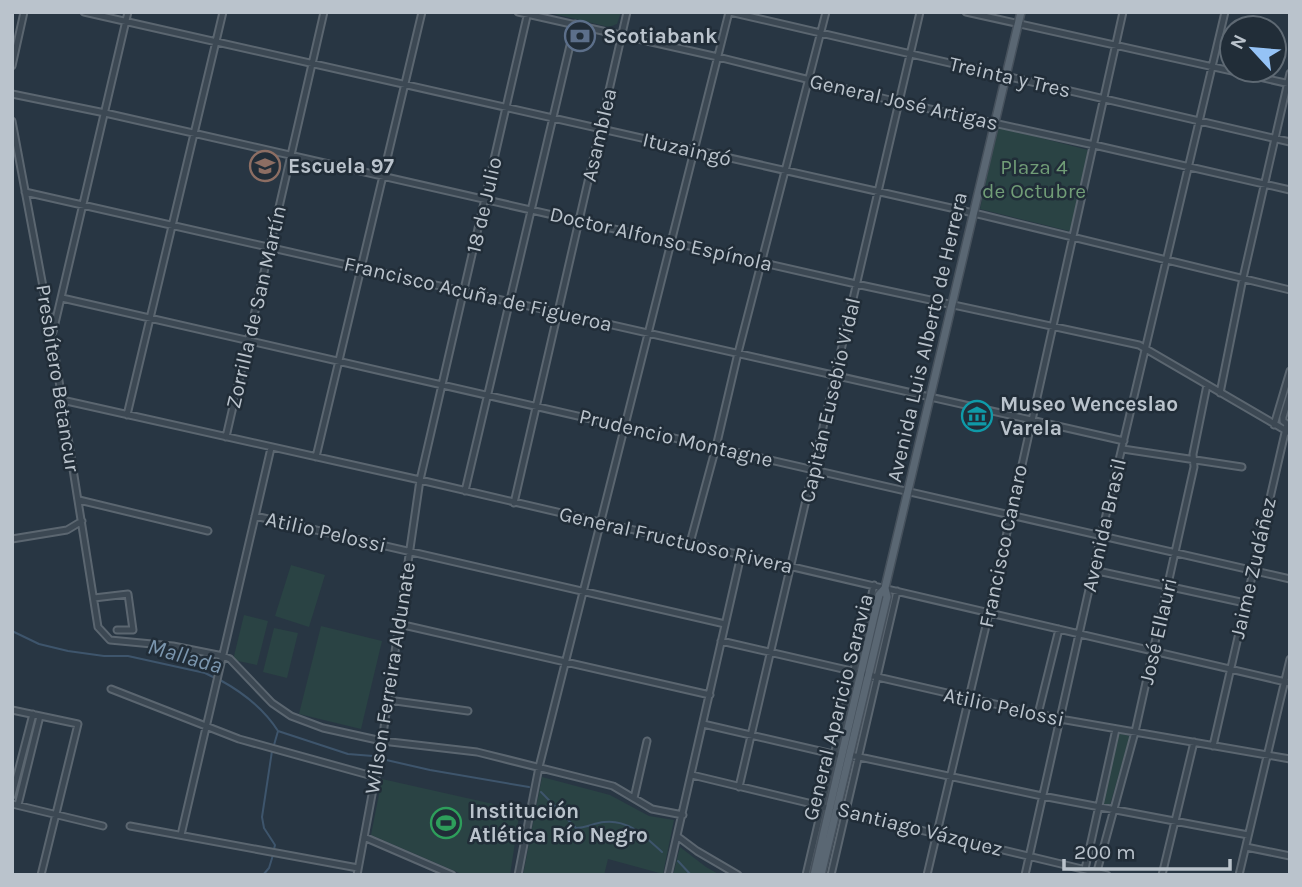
<svg xmlns="http://www.w3.org/2000/svg" width="1302" height="887" viewBox="0 0 1302 887" font-family="Karla,sans-serif">
<rect width="100%" height="100%" fill="#283643"/>
<path fill="#2a4344" d="M546 12H621L617 24 609 27Z
M999 127 1088 150 1071 229 1069 231 980 209 997 130Z
M291 565 325 575 309 627 275 616Z
M244 615 268 621 257 665 233 660Z
M321 626 382 641 361 729 299 714Z
M274 628 298 633 287 678 263 672Z
M1118 733 1130 736 1110 805 1102 804Z
M542 777 610 795 649 816 674 820 663 874 608 859 604 875H523Z
M382 779 520 810 510 875H464L371 835Z
M680 847 706 867 720 875H673Z"/>
<g fill="none" stroke-linecap="round" stroke-linejoin="round">
<path stroke="#3e556c" stroke-width="2" d="M12 631 39 644 68 651 104 656H128L205 673 215 678
M220 680C242 692 264 709 278 731L348 754 373 756
M274 745 278 731
M272 751 262 817 264 828 275 845 274 849
M382 759 430 770 529 787
M541 792 576 828C586 828 594 823 604 822 629 819 645 837 662 852
M678 861 691 875
M263 875 269 868 273 855"/>
<g stroke="#5b6670" stroke-width="9">
<path id="minor" d="M84 12 982 215 1290 290
M518 12 718 57 898 102 1094 145 1290 190
M730 12 1290 142
M966 12 1290 84
M12 66 24 12
M12 94 105 113 856 284 1139 345 1290 433
M12 121 50 324 98 627 110 640 173 646 223 656 230 659 272 703 291 716 323 728 382 741 477 752 613 786 652 809 683 815
M25 192 1124 441
M62 298 1290 579
M53 332 128 12
M1220 393 1243 278 1290 73
M62 400 420 480 1290 683
M127 415 223 12
M1274 425 1290 371
M226 437 324 12
M1123 449 1242 467
M316 457 422 12
M465 491 575 24
M79 500 208 531
M514 503 627 12
M255 516 725 624
M12 539 67 530 82 521
M690 543 716 447 738 353 826 12
M1093 570 1245 603
M94 598 128 594 133 630H117
M399 624 710 695
M721 641 1060 719 1290 759
M111 689 239 739 376 777
M388 700 468 711
M12 710 78 724 41 875
M1038 714 1059 629
M703 724 837 755
M1213 746 1287 424 1283 421V417L1290 394
M850 755 1042 796 1248 835
M692 775 1107 875
M739 787 920 12
M12 795 33 714
M634 798 647 741
M12 804 103 826
M18 805 40 716
M130 826 358 868
M181 835 271 448
M677 836 697 851 738 875
M364 837 452 875
M1246 847 1290 856
M1085 869 1116 729
M357 875 382 741 420 480 528 12
M518 875 539 767 729 12
M668 875 741 555
M806 875 874 585
M831 875 897 591
M927 875 989 613 1123 12
M1025 875 1101 536 1225 12
M1096 875 1135 732 1194 467 1193 454 1207 385
M1162 875 1194 742
M1239 875 1290 659"/>
</g>
<g stroke="#46515c" stroke-width="10">
<path id="major" d="M814 875 879 595 885 588
M821 875 887 597 885 588 1021 12"/>
</g>
<use href="#minor" stroke="#3c4853" stroke-width="5"/>
<use href="#major" stroke="#5a6773" stroke-width="7"/>
</g>
<defs>
<g id="bank-ring" transform="scale(1.575)"><circle r="9.5" fill="#212d38" stroke="#5c6f8a" stroke-width="1.5"/><path d="M-6-4H6V4H-6ZM0-2.3a2.3 2.3 0 1 0 0 4.6a2.3 2.3 0 1 0 0-4.6Z" fill="#5c6f8a"/></g>
<g id="school-ring" transform="scale(1.575)"><circle r="9.5" fill="#212d38" stroke="#8d6e63" stroke-width="1.5"/><path d="M0-5L7-2L0 1L-7-2ZM-4 1L0 2.5L4 1V4Q0 6-4 4Z" fill="#8d6e63"/></g>
<g id="museum-ring" transform="scale(1.575)"><circle r="9.5" fill="#212d38" stroke="#0f9aa8" stroke-width="1.5"/><path d="M0-6L6-3V-2H-6V-3ZM-5-1h2V3h-2ZM-1-1h2V3h-2ZM3-1h2V3H3ZM-6 4H6V6H-6Z" fill="#0f9aa8"/></g>
<g id="stadium-ring" transform="scale(1.575)"><circle r="9.5" fill="#212d38" stroke="#2e9e5b" stroke-width="1.5"/><path d="M0-5a6.5 5 0 1 0 0 10a6.5 5 0 1 0 0-10ZM-3.5-1.8h7v3.6h-7Z" fill="#2e9e5b"/></g>
</defs>
<g fill-rule="evenodd">
<use href="#bank-ring" x="580" y="36"/>
<use href="#school-ring" x="265" y="166"/>
<use href="#museum-ring" x="977" y="416"/>
<use href="#stadium-ring" x="446" y="823"/>
</g>
<g text-anchor="middle" dominant-baseline="central" stroke-width="5" stroke-linejoin="round" paint-order="stroke">
<g font-size="21" font-weight="bold" fill="#bac3cc" stroke="#212d38" text-anchor="start">
<text x="603" y="36">Scotiabank</text>
<text x="288" y="166">Escuela 97</text>
<text x="1000" y="404">Museo Wenceslao<tspan x="1000" dy="24">Varela</tspan></text>
<text x="469" y="811">Institución<tspan x="469" dy="24">Atlética Río Negro</tspan></text>
</g>
<g font-size="21" fill="#bac3cc" stroke="#212d38">
<text transform="translate(1010 77) rotate(13)">Treinta y Tres</text>
<text transform="translate(904 102) rotate(13)">General José Artigas</text>
<text transform="translate(599 135) rotate(-77)">Asamblea</text>
<text transform="translate(687 149) rotate(13)">Ituzaingó</text>
<text transform="translate(484 205) rotate(-77)">18 de Julio</text>
<text transform="translate(661 239) rotate(13)">Doctor Alfonso Espínola</text>
<text transform="translate(478 294) rotate(13)">Francisco Acuña de Figueroa</text>
<text transform="translate(256 307) rotate(-77)">Zorrilla de San Martín</text>
<text transform="translate(927 337) rotate(-77)">Avenida Luis Alberto de Herrera</text>
<text transform="translate(58 378) rotate(81)">Presbítero Betancur</text>
<text transform="translate(830 400) rotate(-77)">Capitán Eusebio Vidal</text>
<text transform="translate(676 438) rotate(13)">Prudencio Montagne</text>
<text transform="translate(1104 525) rotate(-77)">Avenida Brasil</text>
<text transform="translate(326 532) rotate(13)">Atilio Pelossi</text>
<text transform="translate(676 540) rotate(13)">General Fructuoso Rivera</text>
<text transform="translate(1003 546) rotate(-78)">Francisco Canaro</text>
<text transform="translate(1253 568) rotate(-77)">Jaime Zudáñez</text>
<text transform="translate(1158 631) rotate(-77)">José Ellauri</text>
<text transform="translate(390 678) rotate(-81)">Wilson Ferreira Aldunate</text>
<text transform="translate(838 707) rotate(-76)">General Aparicio Saravia</text>
<text transform="translate(1004 707) rotate(12)">Atilio Pelossi</text>
<text transform="translate(920 829) rotate(14)">Santiago Vázquez</text>
</g>
<g font-size="21" fill="#719d77" stroke="#212d38">
<text x="1034" y="167">Plaza 4<tspan x="1034" dy="24">de Octubre</tspan></text>
</g>
<g font-size="23" font-style="italic" fill="#7b96ae" stroke="#212d38">
<text transform="translate(185 656) rotate(16)">Mallada</text>
</g>
</g>
<rect width="1302" height="887" fill="none" stroke="#bac3cc" stroke-width="28"/>
<g transform="translate(1253 49) rotate(296)"><circle r="33" fill="#212d38" stroke="#5e6973" stroke-width="2"/>
<path d="M0-5L12 26L0 18L-12 26Z" fill="#95c3f6"/>
<text y="-10" font-size="19" font-weight="bold" text-anchor="middle" fill="#bac3cc">N</text>
</g>
<path d="M1064 859v10h166v-10" fill="none" stroke="#bac3cc" stroke-width="3.5"/>
<text x="1074" y="859" font-size="21" fill="#bac3cc" stroke="#212d38" stroke-width="5" paint-order="stroke">200 m</text>
</svg>
